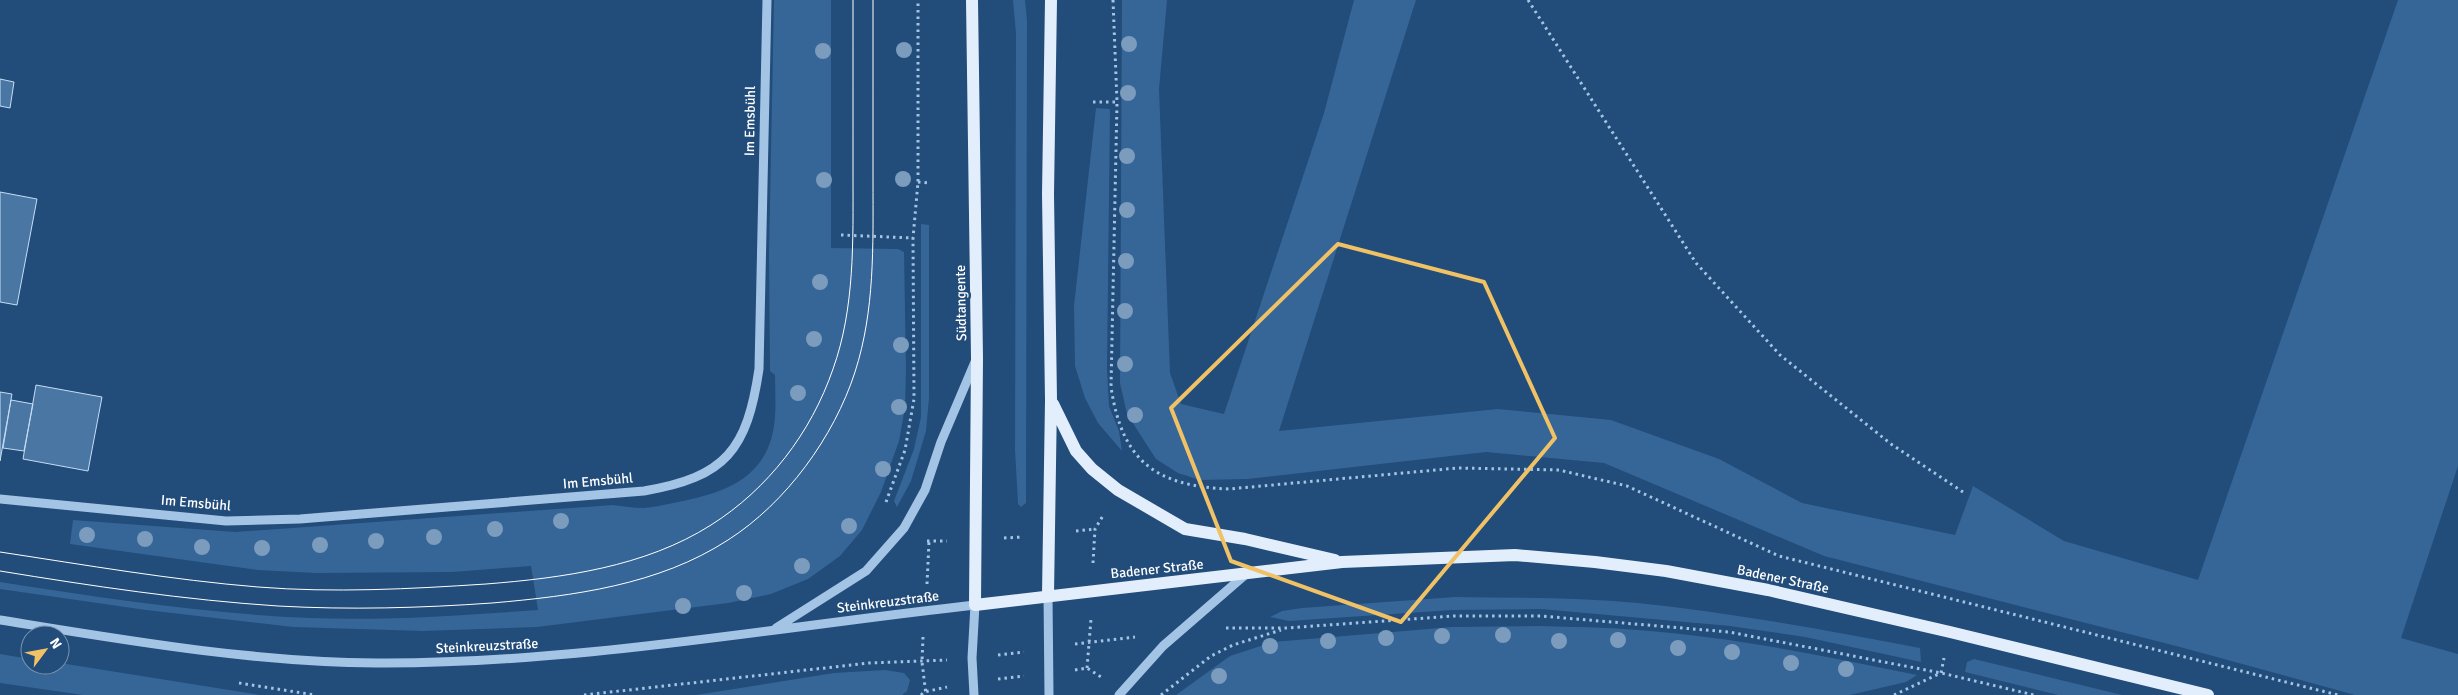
<svg xmlns="http://www.w3.org/2000/svg" width="2458" height="695" viewBox="0 0 2458 695" font-family="Signika,sans-serif">
<rect width="100%" height="100%" fill="#224c79"/>
<path fill="#356697" d="M774 0H831V248L898 249 904 252 906 369 905 408 899 441 881 492 862 530 840 556 808 579 771 594 728 603 537 627 423 631 293 627 146 610 0 589V582C103 598 207 614 311 618 387 621 463 615 538 610L531 566 452 572 316 573 258 570 70 544 73 520 235 532 613 505C623 506 634 508 644 508 655 507 667 504 678 502 719 494 760 482 772 436 777 417 775 395 775 375L770 371 769 254Z
M1013 0H1025L1027 20 1026 503 1021 507 1018 504 1015 450 1016 34Z
M1122 0H1167L1159 89 1170 373 1181 404 1224 414 1324 113 1354 0H1416L1279 431 1498 409 1611 420 1719 459 1802 503 1955 535 1973 486 2064 541 2198 580 2398 0H2458V466L2401 638 2458 654V695H2355L2180 647 1824 556 1604 463 1486 452 1247 479 1200 480 1178 473 1156 459 1127 414 1120 383Z
M1096 108 1110 109 1107 370 1109 406 1119 431 1122 451 1098 423 1085 398 1075 366 1074 306Z
M921 224 929 225V398L926 431 911 481 897 507 894 501 914 449 921 417Z
M1455 597C1516 598 1577 597 1638 603 1733 613 1826 630 1920 648L1921 662 1805 637 1730 626 1541 609 1452 610 1289 621 1270 617 1282 611 1302 608Z
M1539 626C1572 627 1605 627 1638 630 1732 637 1825 656 1917 675L1906 682 1850 695H1176L1230 656 1273 642 1452 627Z
M0 654 30 659V665L60 663 260 695H83L0 683Z
M1974 659 2122 695H2058L1965 672 1967 662Z
M885 670 904 673 910 680 907 691 902 695H696L834 673Z"/>
<path fill="#4a76a3" stroke="#c6ddf4" d="M0 79 14 82 10 108 0 106Z
M0 192 37 199 17 305 0 302Z
M36 385 102 397 88 471 23 459Z
M0 392 12 394 0 461Z
M11 400 33 404 24 451 3 448Z"/>
<g fill="none" stroke-linecap="round" stroke-linejoin="round">
<path stroke="#a3c4e5" stroke-width="3" stroke-dasharray="2.5 4" stroke-linecap="butt" d="M1113 0 1117 102 1111 387C1122 461 1155 486 1229 489L1458 468 1559 470 1627 486 1779 556 2338 695
M1528 0 1696 263 1780 355 1891 444 1963 492
M1093 102H1117
M918 182 929 183
M841 235 913 238
M886 502 905 450 914 399 913 238 918 182V0
M1076 531 1095 529
M1004 538 1022 537
M927 541H947
M1093 563 1095 529 1104 514
M927 584 929 542
M1226 628H1286L1454 616H1541L1729 632 1941 673 2034 695
M923 637 922 662 926 695
M1075 644 1135 637
M998 655 1024 652
M1087 668 1091 619
M1075 670 1087 668 1101 677
M998 679 1024 676
M239 683 315 695
M584 695 869 663 947 660
M921 695 924 692 947 687
M1161 695 1211 656 1233 645 1281 630
M1894 695 1941 673 1944 658"/>
<path stroke="#a3c4e5" stroke-width="9" d="M0 499 226 521 300 519 644 491C726 477 747 450 759 369L767 0
M1048 595 1049 695
M0 620C124 640 250 662 377 663 577 664 776 627 975 605L972 658 974 695
M776 628 866 571 904 528 925 490 941 442 975 362
M1119 695 1163 646 1246 574"/>
<path stroke="#e3eefc" stroke-width="12" d="M972 0 977 358 975 605 1342 562 1515 555 1595 562 1666 571 1768 590 1950 632 2208 695
M1053 404 1076 451 1092 469 1118 490 1185 529 1245 539 1335 560
M1048 595 1051 400 1048 194 1051 0"/>
<path stroke="#fff" stroke-width="1" d="M0 552C86 565 172 580 258 587 334 593 410 589 486 584 562 578 645 567 711 525 768 489 811 433 833 369 855 308 853 240 853 176 853 117 853 59 853 0
M0 571C92 586 185 600 278 606 350 610 421 608 492 603 573 596 659 585 728 540 786 503 834 437 855 372 875 310 873 246 873 180 873 120 873 60 873 0"/>
</g>
<g fill="#7c9cbd">
<circle cx="1129" cy="44" r="8"/>
<circle cx="904" cy="50" r="8"/>
<circle cx="823" cy="51" r="8"/>
<circle cx="1128" cy="93" r="8"/>
<circle cx="1127" cy="156" r="8"/>
<circle cx="903" cy="179" r="8"/>
<circle cx="824" cy="180" r="8"/>
<circle cx="1127" cy="210" r="8"/>
<circle cx="1126" cy="261" r="8"/>
<circle cx="820" cy="282" r="8"/>
<circle cx="1125" cy="311" r="8"/>
<circle cx="814" cy="339" r="8"/>
<circle cx="901" cy="345" r="8"/>
<circle cx="1125" cy="364" r="8"/>
<circle cx="798" cy="393" r="8"/>
<circle cx="899" cy="407" r="8"/>
<circle cx="1135" cy="415" r="8"/>
<circle cx="883" cy="469" r="8"/>
<circle cx="561" cy="521" r="8"/>
<circle cx="849" cy="526" r="8"/>
<circle cx="495" cy="529" r="8"/>
<circle cx="87" cy="535" r="8"/>
<circle cx="434" cy="537" r="8"/>
<circle cx="145" cy="539" r="8"/>
<circle cx="376" cy="541" r="8"/>
<circle cx="320" cy="545" r="8"/>
<circle cx="202" cy="547" r="8"/>
<circle cx="262" cy="548" r="8"/>
<circle cx="802" cy="566" r="8"/>
<circle cx="744" cy="593" r="8"/>
<circle cx="683" cy="606" r="8"/>
<circle cx="1503" cy="635" r="8"/>
<circle cx="1442" cy="636" r="8"/>
<circle cx="1386" cy="638" r="8"/>
<circle cx="1618" cy="640" r="8"/>
<circle cx="1328" cy="641" r="8"/>
<circle cx="1559" cy="641" r="8"/>
<circle cx="1270" cy="646" r="8"/>
<circle cx="1678" cy="648" r="8"/>
<circle cx="1732" cy="652" r="8"/>
<circle cx="1791" cy="663" r="8"/>
<circle cx="1846" cy="669" r="8"/>
<circle cx="1219" cy="676" r="8"/>
</g>
<path fill="none" stroke="#f1c265" stroke-width="4" stroke-linejoin="round" d="M1338 244 1484 282 1555 438 1401 622 1231 561 1171 408Z"/>
<g text-anchor="middle" dominant-baseline="central" stroke-width="5" stroke-linejoin="round" paint-order="stroke">
<g font-size="14" fill="#fff" stroke="#224c79">
<text transform="translate(750 121) rotate(-89)">Im Emsbühl</text>
<text transform="translate(961 303) rotate(-91)">Südtangente</text>
<text transform="translate(598 481) rotate(-5)">Im Emsbühl</text>
<text transform="translate(196 503) rotate(5)">Im Emsbühl</text>
<text transform="translate(1157 569) rotate(-6)">Badener Straße</text>
<text transform="translate(1783 579) rotate(12)">Badener Straße</text>
<text transform="translate(888 602) rotate(-7)">Steinkreuzstraße</text>
<text transform="translate(487 646) rotate(-3)">Steinkreuzstraße</text>
</g>
</g>
<g transform="translate(45 650) rotate(58)"><circle r="24" fill="#224c79" stroke="#7a94af"/>
<path d="M0-4L9 19L0 12L-9 19Z" fill="#f1c265"/>
<text y="-8" font-size="14" font-weight="bold" text-anchor="middle" fill="#ffffff">N</text>
</g>
</svg>
